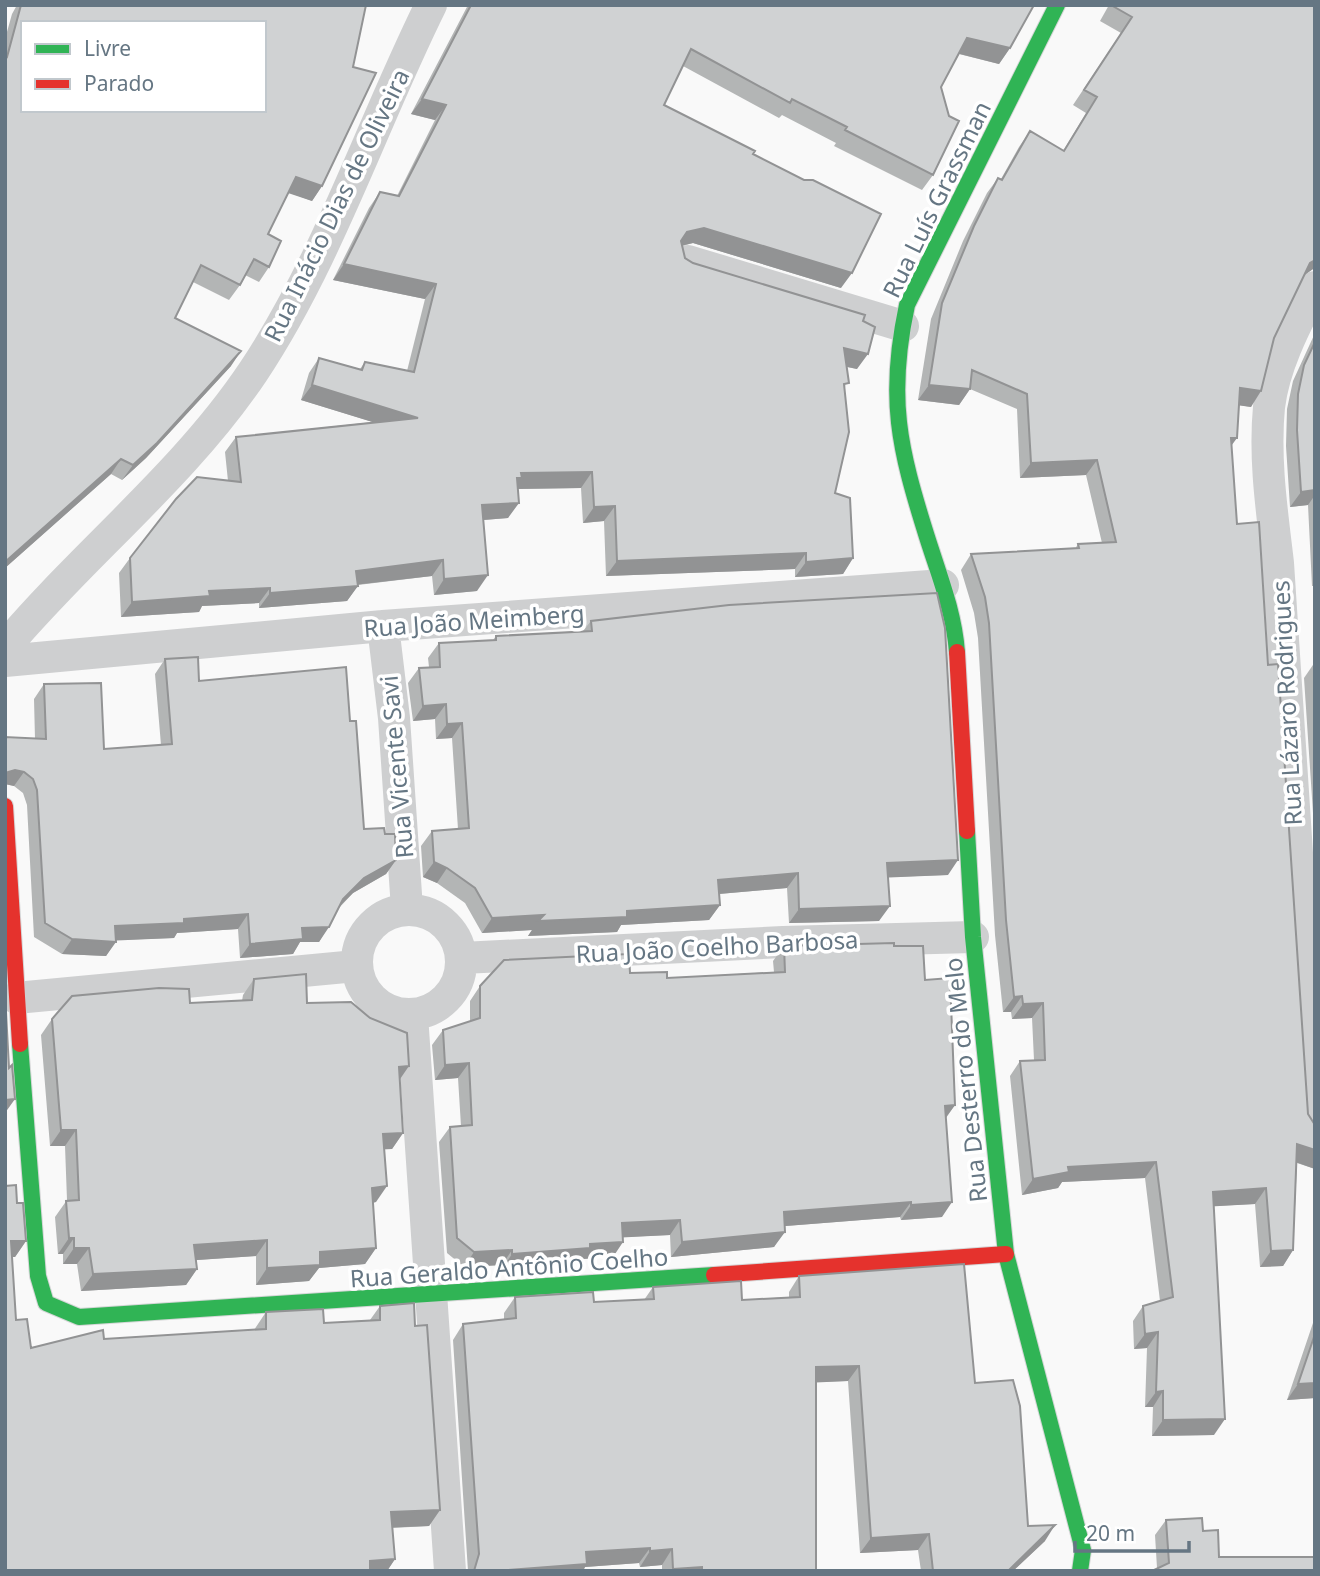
<svg xmlns="http://www.w3.org/2000/svg" width="1320" height="1576" viewBox="0 0 1320 1576" font-family="'Noto Sans',sans-serif">
<rect width="100%" height="100%" fill="#f9f9f9"/>
<g fill="none" stroke-linecap="round" stroke-linejoin="round">
<g stroke="#d5d6d7" stroke-width="18">
<path id="fast" d="M957 652C954 612 939 575 927 537 899 448 887 398 907 305L1057 5
M967 831 973 937 1006 1254 1083 1550 1080 1571
M20 1044 38 1276 46 1303 79 1317 714 1275"/>
</g>
<g stroke="#d5d6d7" stroke-width="18">
<path id="jam" d="M957 652 967 831
M5 806 20 1044
M714 1275 1006 1254"/>
</g>
<path stroke="#cecfd0" stroke-width="32" d="M688 261 903 326
M1315 287C1296 324 1274 365 1269 407 1264 459 1272 512 1278 563L1315 1128
M383 626 394 718 407 909
M5 647C84 553 184 475 253 372 328 259 371 126 431 5
M5 661 383 626 943 585
M357 962a52 52 0 1 1 104 0a52 52 0 1 1-104 0Z
M462 958 783 942 973 937
M16 998 356 966
M412 1015 450 1571"/>
<use href="#fast" stroke="#30b455" stroke-width="16"/>
<use href="#jam" stroke="#e5322d" stroke-width="16"/>
</g>
<path fill="#b3b5b5" d="M17 5H366L322 186 312 201 288 192 268 234 269 267 259 282 245 275 240 285 229 300 193 282 175 318 231 366 146 458 122 480 111 474 5 568V39L12 14Z
M468 5H1034L1010 48 999 64 959 54 941 87 933 175 922 190 834 146 836 143 782 115 779 118 683 66 664 105 753 154 841 288 693 243 682 246 685 258 693 263 863 321 857 369 847 367 835 493 853 558 843 574 795 577V569L606 576 604 521 583 523 581 488 518 489 508 518 483 520 477 591 434 595 432 576 358 585 347 601 259 608V603L202 606 199 612 121 617 119 573 130 558 228 481 225 452 236 437 373 422 301 400 309 373 319 358 360 369 365 362 407 371 425 299 333 280 369 208 380 192 397 196 435 120 411 114Z
M1109 5H1315L1313 269 1304 275 1274 338 1251 407 1239 405 1231 446 1237 524 1268 665 1308 1114 1315 1125V1169L1297 1163 1293 1250 1283 1266 1260 1267 1255 1204 1214 1206V1435L1152 1436 1153 1407H1145L1147 1348 1134 1349 1133 1321 1143 1306 1160 1301 1145 1178 1062 1182 1058 1188 1022 1195 1010 1076 1020 1061 1034 1060 1032 1018 1012 1019 1011 1012H1003L995 935 978 638 974 613 961 570 971 554 1075 549 1078 544 1102 543 1086 475 1020 478 1017 409 970 389 959 405 918 400 931 319 963 241 987 193 998 178 1001 179 1019 147 1030 131 1063 151 1086 113 1073 105 1121 33 1100 21Z
M1315 333V586H1312L1308 505 1290 507 1286 446 1287 409 1293 381Z
M591 621 948 875 888 877 879 921 789 923 787 888 719 894 720 905 709 920 621 925 617 932 528 936 532 930 482 933 465 903 437 883 423 877 421 846 432 831 458 829 452 738 436 739 435 719 413 721 408 683 419 668 429 667 428 658 439 643 493 640 496 636 583 631Z
M165 659 199 681 350 721 364 829 385 834 396 860 386 874 353 893 339 908 319 942H300L293 954 240 958 238 929 177 933 174 938 116 940 106 956 62 954 34 937 27 805 23 793 14 786 5 784V737L35 739 34 699 44 684 104 749 161 745 155 674Z
M1315 662V843L1304 678Z
M784 946H894L925 980 955 1105 946 1118 942 1217 901 1220 900 1217 785 1226 774 1247 671 1257 670 1235 623 1237 613 1257 582 1259 579 1263 502 1269V1265L464 1267 447 1253 439 1142 450 1127 461 1126 458 1078 435 1080 432 1045 443 1030 470 1022V1001L480 986 630 973 667 978 774 972 773 961Z
M254 979 307 1003 400 1080 403 1133 392 1149H384L376 1202 373 1203 376 1248 365 1264 319 1268 309 1281 256 1285V1256L196 1260 197 1269 186 1285 81 1291 77 1264H63V1254H58L55 1217 67 1200 65 1146H50L41 1035 52 1019 190 1003 242 1001 243 995Z
M5 1186 17 1203 26 1241 15 1257H12L16 1320 31 1348 104 1339 254 1330 266 1312 324 1323 370 1320 380 1306 415 1326 440 1510 429 1526 392 1528 395 1559 387 1571H5Z
M799 1276 975 1383 1028 1526 1045 1541 1013 1571H921L918 1550 860 1553 848 1381 816 1382V1571H662V1565L640 1567 639 1563 585 1567 583 1571H468L453 1340 463 1324 504 1320V1313L515 1297 594 1302 644 1300 653 1287 742 1300 789 1297V1292Z
M1315 1317V1398L1287 1400Z
M1166 1520 1203 1531 1219 1557 1157 1568 1155 1535Z"/>
<path fill="#929394" d="M967 38 1010 48 999 64 956 53Z
M422 99 446 105 435 120 411 114Z
M296 177 322 186 312 201 285 192Z
M704 228 852 273 841 288 693 243 676 247 687 232Z
M1315 260V269H1313L1299 279 1310 263Z
M344 264 436 284 425 299 333 280Z
M844 348 868 354 857 369 834 364Z
M241 351 231 366 146 458 122 480 133 465Z
M312 385 418 418 408 433 301 400Z
M929 385 970 389 959 405 918 400Z
M1240 388 1261 391 1251 407 1229 404Z
M1231 438H1237L1226 453Z
M121 459 111 474 5 568V562Z
M1097 460 1086 475 1020 478 1031 463Z
M592 472 581 488 514 489 506 493 521 473Z
M1315 490V495L1308 505 1290 507 1301 492Z
M519 503 508 518 471 521 482 505Z
M615 506 604 521 583 523 594 507Z
M806 553 795 569 606 576 617 561Z
M853 558 843 574 795 577 806 562Z
M443 560 432 576 345 586 356 571Z
M488 575 477 591 434 595 444 579Z
M358 586 347 601 259 608 270 593Z
M270 588 259 603 202 606 199 612 121 617 132 602 209 591Z
M446 704 435 719 413 721 423 706Z
M462 723 452 738 436 739 447 724Z
M15 770 24 772 14 786 5 784V773Z
M396 860 386 874 353 893 332 914 343 899 364 878Z
M958 860 948 875 877 878 887 863Z
M434 862 447 868 437 883 423 877Z
M798 873 787 888 707 895 718 880Z
M720 905 709 920 621 925 617 932 528 936 532 930 482 933 492 918Z
M890 906 879 921 789 923 799 909Z
M248 914 238 929 177 933 174 938 105 941 115 926 184 919Z
M329 927 319 942H300L293 954 240 958 250 944 302 928Z
M72 939 116 942 106 956 62 954Z
M1022 996 1011 1012H1003L1014 997Z
M1043 1003 1032 1018 1012 1019 1023 1004Z
M469 1063 458 1078 435 1080 445 1065Z
M409 1066 398 1082 399 1067Z
M15 1099 5 1113V1100Z
M955 1105 944 1120 945 1106Z
M61 1130H76L65 1146H50Z
M403 1133 392 1149 371 1150 383 1134Z
M1297 1144 1315 1150V1169L1287 1159Z
M1156 1162 1145 1178 1062 1182 1058 1188 1022 1195 1033 1179 1068 1167Z
M387 1186 376 1202 361 1204 372 1188Z
M1266 1188 1255 1204 1202 1207 1213 1192Z
M911 1202 900 1217 773 1227 784 1212Z
M952 1202 942 1217 901 1220 911 1205Z
M680 1220 670 1235 612 1238 622 1223Z
M785 1232 774 1247 671 1257 682 1242Z
M69 1238H74L63 1254H58Z
M267 1240 256 1256 183 1261 194 1245Z
M11 1241H26L15 1257H5Z
M623 1242 613 1257 582 1259 579 1263 502 1269 512 1254 590 1244Z
M74 1248H89L77 1264H63Z
M376 1248 365 1264 319 1268 309 1281 256 1285 267 1268 320 1252Z
M512 1250 502 1265 464 1267 474 1252Z
M1293 1250 1283 1266 1260 1267 1271 1251Z
M197 1269 186 1285 81 1291 93 1274Z
M1158 1332 1147 1348 1134 1349 1145 1334Z
M859 1366 848 1381 805 1383 816 1367Z
M1315 1383V1398L1287 1400 1298 1384Z
M1163 1391 1153 1407H1145L1156 1392Z
M1225 1419 1214 1435 1152 1436 1163 1420Z
M440 1510 429 1526 380 1528 391 1512Z
M1055 1525 1045 1541 1013 1571H1008Z
M929 1534 918 1550 860 1553 871 1538Z
M650 1548 639 1563 585 1567 583 1571H495L586 1552Z
M672 1549 662 1565 640 1567 650 1551Z
M395 1559 387 1571H363L370 1561Z
M702 1567 699 1571H672L673 1569Z"/>
<path fill="#d0d2d3" stroke="#929394" stroke-width="2" fill-rule="evenodd" d="M21 5H366L353 67 376 73 322 186 296 177 268 234 281 241 269 267 254 259 240 285 201 265 175 318 241 351 157 443 133 465 121 459 5 562V56L7 57ZM23 23H264V110H23Z
M471 5H1034L1010 48 967 38 941 87 949 116 959 121 933 175 845 130 847 127 792 99 790 103 691 49 664 105 755 151 753 154 804 180H813L881 214 852 273 704 228 687 232 681 241 685 258 693 263 865 315 863 321 875 327 868 354 844 348 849 383 844 384 849 432 835 493 850 498 853 558 806 562V553L617 561 615 506 594 507 592 472 521 473 522 478H517L519 503 482 505 488 575 444 579 443 560 356 571 358 586 270 593V588L209 591 210 596 132 602 130 558 176 499 197 477 241 482 236 437 418 418 312 385 319 358 362 370 365 362 414 372 436 284 344 264 380 192 399 196 446 105 422 99Z
M1111 5H1315V260L1310 263 1274 338 1261 391 1240 388 1237 438H1231L1237 524 1259 522 1268 665 1278 664 1308 1114 1315 1125V1150L1297 1144 1293 1250 1271 1251 1266 1188 1213 1192 1225 1419 1163 1420V1391L1156 1392 1158 1332 1145 1334 1143 1306 1173 1297 1156 1162 1068 1167 1069 1172 1033 1179 1020 1061 1045 1060 1043 1003 1023 1004 1022 996 1014 997 1006 920 989 623 985 597 971 554 1079 548 1078 544 1116 542 1097 460 1031 463 1027 394 972 370 970 389 929 385 942 303 974 226 998 178 1002 180 1030 131 1064 151 1097 97 1084 90 1132 17Z
M1315 342V490L1301 492 1297 430 1298 394 1304 365Z
M937 593 945 628 958 860 887 863 890 906 799 909 798 873 718 880 720 905 627 911V917L538 921 544 915 492 918 475 888 447 868 434 862 432 831 469 828 462 723 447 724 446 704 423 706 419 668 440 667 439 643 496 640V636L592 631 591 621 729 605Z
M198 657 199 681 346 667 350 721H356L364 829 384 828 385 834H395L396 860 364 878 343 899 329 927 302 928 303 939 250 944 248 914 184 919V923L115 926 116 942 72 939 45 923 37 790 33 779 24 772 15 770 5 773V737L46 739 44 684 101 683 104 749 172 744 165 659Z
M894 943V946H923L925 980 950 978 955 1105 945 1106 952 1202 911 1205V1202L784 1212 785 1232 682 1242 680 1220 622 1223 623 1242 590 1244V1248L512 1254V1250L474 1252 457 1238 450 1127 472 1125 469 1063 445 1065 443 1030 480 1018V986L504 960 629 954 630 973 667 972V978L785 972 784 946Z
M306 974 307 1003 351 1002 370 1018 407 1033 409 1066 399 1067 403 1133 383 1134 387 1186 372 1188 376 1248 320 1252V1265L267 1268V1240L194 1245 197 1269 93 1274 89 1248H74V1238H69L66 1201 79 1200 76 1130H61L52 1019 72 996 159 988 189 989 190 1003 252 1000 254 979Z
M5 1012H6L9 1068 12 1065 15 1099 5 1100Z
M16 1185 17 1203H23L26 1241H11L16 1320 27 1319 31 1348 103 1330 104 1339 266 1329V1312L323 1309 324 1323 380 1320V1306L414 1303 415 1326 427 1325 440 1510 391 1512 395 1559 370 1561V1571H5V1186Z
M964 1264 975 1383 1013 1380 1020 1406 1028 1526 1055 1525 1008 1571H933L929 1534 871 1538 859 1366 816 1367V1571H702V1567L673 1569 672 1549 650 1551V1548L586 1552 587 1564 495 1571H474L479 1554 463 1324 516 1318 515 1297 593 1292 594 1302 654 1299 653 1287 741 1281 742 1300 800 1297 799 1276Z
M1315 1334V1383L1298 1384Z
M1202 1518 1203 1531 1218 1530 1219 1557H1315V1571H1152L1169 1563 1166 1520Z"/>
<g text-anchor="middle" dominant-baseline="central" stroke-width="7" stroke-linejoin="round" paint-order="stroke">
<g font-size="24" fill="#657683" stroke="#fff">
<text transform="translate(936 199) rotate(-64)">Rua Luís Grassman</text>
<text transform="translate(336 205) rotate(-64)">Rua Inácio Dias de Oliveira</text>
<text transform="translate(474 620) rotate(-4)">Rua João Meimberg</text>
<text transform="translate(1286 703) rotate(-93)">Rua Lázaro Rodrigues</text>
<text transform="translate(396 767) rotate(-95)">Rua Vicente Savi</text>
<text transform="translate(717 946) rotate(-3)">Rua João Coelho Barbosa</text>
<text transform="translate(965 1080) rotate(-96)">Rua Desterro do Melo</text>
<text transform="translate(509 1267) rotate(-4)">Rua Geraldo Antônio Coelho</text>
</g>
</g>
<rect width="1320" height="1576" fill="none" stroke="#657683" stroke-width="14"/>
<rect x="21" y="21" width="245" height="91" fill="#ffffff" stroke="#c1c8cd" stroke-width="2"/>
<rect x="35" y="44" width="35" height="10" fill="#30b455" stroke="#c1c8cd" stroke-width="2"/>
<text x="84" y="56" font-size="21" fill="#657683">Livre</text>
<rect x="35" y="79" width="35" height="10" fill="#e5322d" stroke="#c1c8cd" stroke-width="2"/>
<text x="84" y="91" font-size="21" fill="#657683">Parado</text>
<path d="M1075 1541v10h114v-10" fill="none" stroke="#657683" stroke-width="3.5"/>
<text x="1086" y="1541" font-size="21" fill="#657683" stroke="#ffffff" stroke-width="5" paint-order="stroke">20 m</text>
</svg>
